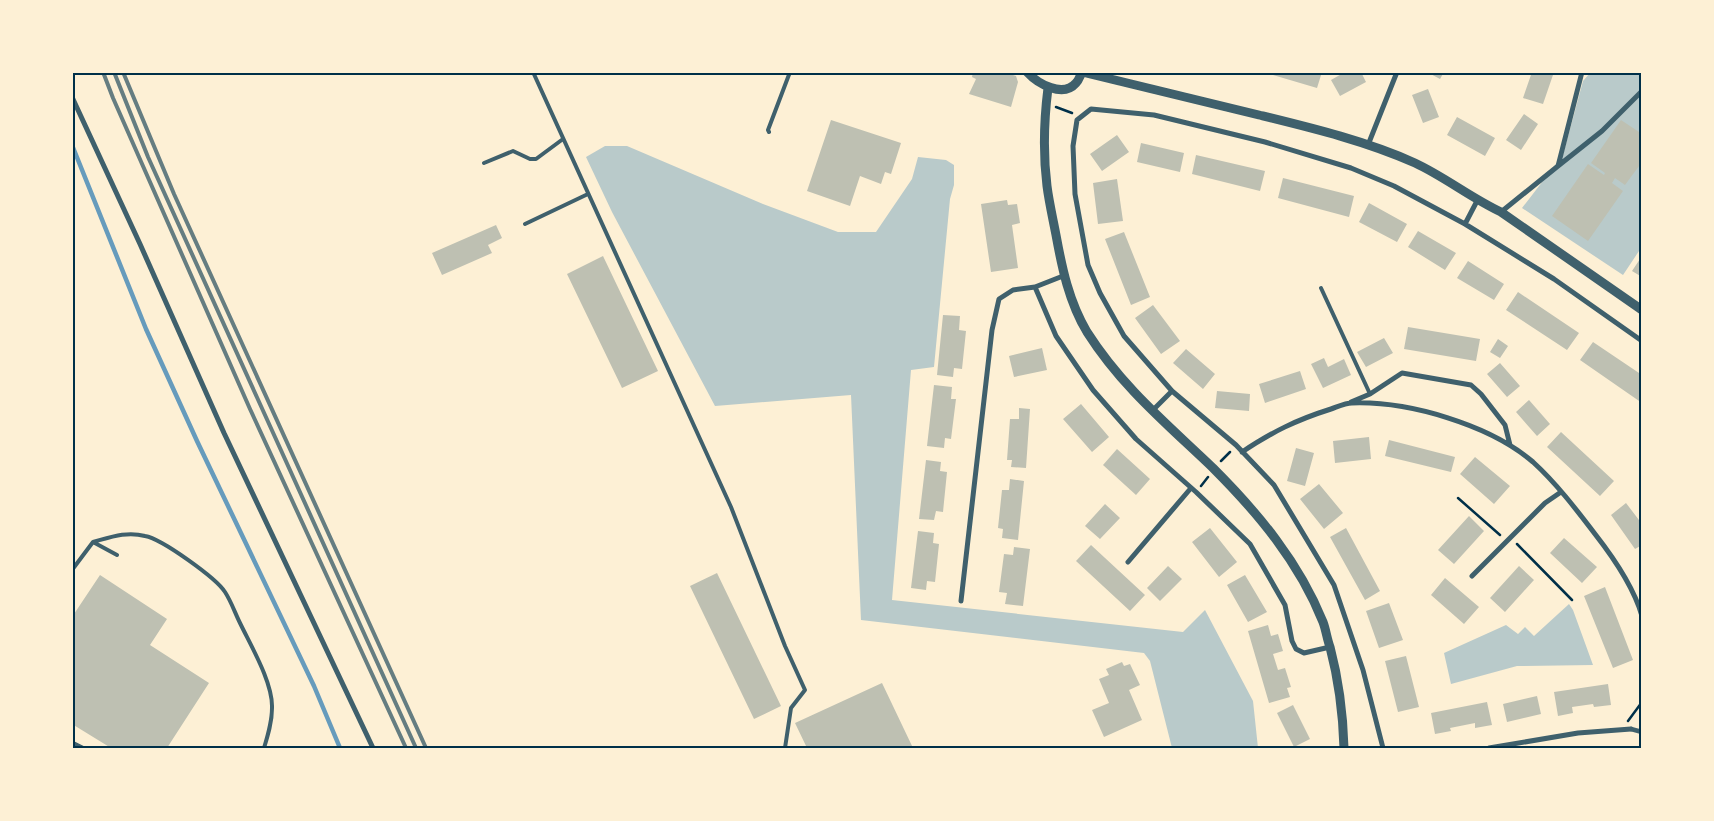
<svg xmlns="http://www.w3.org/2000/svg" width="1714" height="821" viewBox="0 0 1714 821" font-family="Ubuntu,sans-serif">
<rect width="100%" height="100%" fill="#fdf0d5"/>
<path fill="#b9caca" d="M1590 73H1641V248L1623 275 1522 208 1563 155 1583 81Z
M605 146H627L763 204 838 232H876L912 179 918 157 946 160 954 165V185L950 199 934 367 911 370 892 600 1183 632 1205 610 1253 701 1258 748H1172L1150 661 1144 653 861 620 851 395 715 406 612 212 586 157Z
M1569 604 1573 610 1593 665 1517 666 1451 684 1444 653 1506 625 1518 634 1525 627 1534 636Z"/>
<g fill="none" stroke-linecap="round" stroke-linejoin="round">
<path stroke="#669bbc" stroke-width="4.5" d="M72 145 146 329 197 441 314 686 340 748"/>
</g>
<path fill="#bec0b2" d="M973 72H1004L1016 76 1018 82 1011 107 969 94 976 79 972 77Z
M1273 72H1322L1317 88 1273 75Z
M1345 72H1361L1366 82 1340 96 1331 80Z
M1427 72H1444L1440 79Z
M1532 72H1554L1543 104 1523 98Z
M1428 89 1439 117 1423 123 1412 95Z
M1524 114 1538 124 1521 150 1506 140Z
M1457 117 1495 138 1485 156 1447 135Z
M831 120 901 143 891 174 885 172 881 184 860 176 850 206 807 191Z
M1621 120 1642 134V162L1625 185 1615 178 1612 183 1623 191 1588 241 1552 216 1588 164 1604 175 1605 173 1591 163Z
M1117 135 1129 152 1102 171 1090 154Z
M1141 143 1184 153 1180 172 1137 162Z
M1196 155 1265 171 1260 191 1192 174Z
M1283 178 1354 196 1349 217 1278 198Z
M1117 179 1123 221 1098 224 1093 183Z
M1007 200 1008 205 1017 204 1020 223 1012 225 1018 268 991 272 981 204Z
M1369 203 1407 224 1397 242 1359 222Z
M496 225 502 238 488 245 492 253 442 275 432 253Z
M1418 231 1456 253 1445 270 1408 247Z
M1124 232 1150 297 1131 305 1105 239Z
M603 256 658 371 622 388 567 274Z
M1642 256V277L1632 271Z
M1468 261 1504 284 1494 300 1457 278Z
M1518 292 1579 333 1567 350 1506 310Z
M1153 305 1180 341 1161 354 1135 318Z
M943 315 960 316 959 330 966 331 962 369 954 368 953 377 937 375Z
M1408 327 1480 339 1476 361 1404 349Z
M1384 338 1393 353 1366 367 1357 352Z
M1498 339 1508 346 1500 358 1490 352Z
M1593 342 1642 375V403L1580 360Z
M1042 348 1047 370 1014 377 1009 356Z
M1186 349 1215 374 1203 389 1173 363Z
M1324 358 1328 367 1344 359 1351 375 1323 388 1311 364Z
M1500 363 1520 386 1507 397 1487 374Z
M1300 371 1306 389 1265 403 1259 384Z
M934 385 952 387 951 399H956L951 439 945 438 944 448 927 446Z
M1217 391 1250 394 1249 411 1215 408Z
M1529 400 1550 424 1537 436 1516 412Z
M1081 404 1109 437 1092 452 1063 419Z
M1019 408 1030 409 1026 468 1011 467 1012 460H1007L1010 419H1019Z
M1561 432 1614 481 1600 496 1547 447Z
M1369 437 1371 459 1335 463 1333 441Z
M1389 440 1455 457 1451 472 1385 456Z
M1296 448 1314 453 1305 486 1287 481Z
M1117 449 1150 479 1136 495 1103 465Z
M1475 457 1510 486 1494 504 1460 474Z
M926 460 941 462 940 471 947 472 943 512 936 511 934 520 919 519Z
M1010 479 1024 481 1018 540 1002 538 1003 529 998 528 1002 490H1009Z
M1319 484 1343 513 1324 529 1300 499Z
M1626 503 1642 524V545L1635 549 1611 515Z
M1105 504 1120 518 1100 539 1085 526Z
M1469 516 1484 531 1454 564 1438 550Z
M1210 528 1237 562 1219 577 1192 542Z
M1346 528 1380 591 1365 600 1330 537Z
M918 531 934 533 933 543 939 544 935 582 927 581 926 590 911 588Z
M1564 538 1597 567 1582 583 1550 553Z
M1091 545 1145 595 1130 611 1076 561Z
M1014 547 1030 549 1023 606 1005 604 1007 593 999 592 1004 554 1013 555Z
M1168 566 1182 579 1160 601 1147 588Z
M1519 566 1534 580 1505 612 1490 598Z
M717 573 781 706 754 719 690 586Z
M100 575 167 619 150 645 209 683 167 748H111L72 724V617Z
M1245 575 1267 612 1248 622 1227 585Z
M1445 578 1479 607 1464 624 1431 595Z
M1605 587 1633 660 1613 668 1584 596Z
M1389 603 1403 640 1379 648 1366 611Z
M1268 625 1271 636 1278 634 1283 651 1273 654 1278 670 1285 668 1291 687 1287 688 1290 697 1269 703 1248 631Z
M1406 656 1419 707 1398 712 1385 661Z
M1122 662 1124 666 1130 664 1140 685 1129 690 1142 720 1104 737 1092 710 1109 703 1099 679 1109 675 1106 669Z
M882 683 913 748H807L795 723Z
M1608 684 1611 705 1594 707 1593 704 1572 707 1573 713 1558 716 1554 692Z
M1537 696 1541 714 1507 722 1503 704Z
M1487 702 1492 725 1475 728V723L1450 728 1451 731 1435 734 1431 713Z
M1293 705 1310 739 1294 747 1277 713Z"/>
<g fill="none" stroke-linecap="round" stroke-linejoin="round">
<path stroke="#003049" stroke-width="2.5" d="M1056 107 1072 113
M1641 134 1642 133
M1221 461 1230 452
M1201 486 1208 477
M1458 498 1500 535
M1517 544 1572 600
M1628 721 1642 702"/>
<path stroke="#3f606c" stroke-width="4" d="M533 72 731 507 785 646 805 690 791 708 785 748
M769 132 768 130 790 72
M484 163 513 151 530 159H536L563 139
M525 224 588 194
M1321 288 1370 394
M93 542C111 537 127 531 145 536 162 539 216 578 225 592 231 601 235 613 240 623 251 646 273 683 272 708 272 722 268 735 264 748
M72 570 93 542 117 555"/>
<path stroke="#3f606c" stroke-width="4.5" d="M1631 729 1642 732"/>
<path stroke="#3f606c" stroke-width="5" d="M72 97 140 244 224 433 373 748
M1368 145 1397 72
M1558 166 1602 131 1642 91
M1501 212 1558 166 1582 72
M1465 224 1477 201
M1063 276 1035 287 1056 336 1093 390 1136 439 1196 492 1250 544 1285 605 1292 641 1296 649 1304 653 1330 647
M1351 402 1370 394 1402 373 1471 385 1481 394 1505 425 1510 445
M1152 411 1172 391
M1242 452C1272 432 1296 420 1331 409 1337 407 1345 403 1352 403 1409 401 1490 425 1533 462 1556 483 1576 509 1595 534 1613 557 1634 588 1642 616
M1128 562 1191 488
M1472 576 1545 503 1561 492
M961 601 992 330 999 299 1013 290 1035 287
M72 743 82 748
M1383 748 1363 670 1334 585 1274 485 1236 445 1172 391 1124 336 1100 293 1088 265 1075 194 1073 146 1077 120 1091 109 1154 115 1265 142 1351 168 1394 186 1465 224 1554 279 1642 341
M1489 748 1578 733 1631 729"/>
<path stroke="#3f606c" stroke-width="9" d="M1027 72C1038 84 1063 98 1076 83 1079 80 1080 76 1082 72
M1082 72C1141 86 1200 101 1259 115 1312 128 1366 141 1415 163 1445 177 1471 198 1501 212L1642 310
M1048 88C1044 120 1043 154 1047 186 1049 202 1053 219 1056 235 1062 268 1069 302 1087 332 1122 387 1167 424 1213 468 1258 513 1299 562 1323 622 1326 630 1327 639 1330 647 1339 681 1343 714 1344 748"/>
<path stroke="#657d81" stroke-width="4" d="M103 72 113 98 250 409 406 748
M114 72 148 157 416 748
M123 72 174 194 426 748"/>
</g>
<rect width="1714" height="821" fill="none" stroke="#fdf0d5" stroke-width="148"/>
<rect x="74" y="74" width="1566" height="673" fill="none" stroke="#003049" stroke-width="2"/>
</svg>
